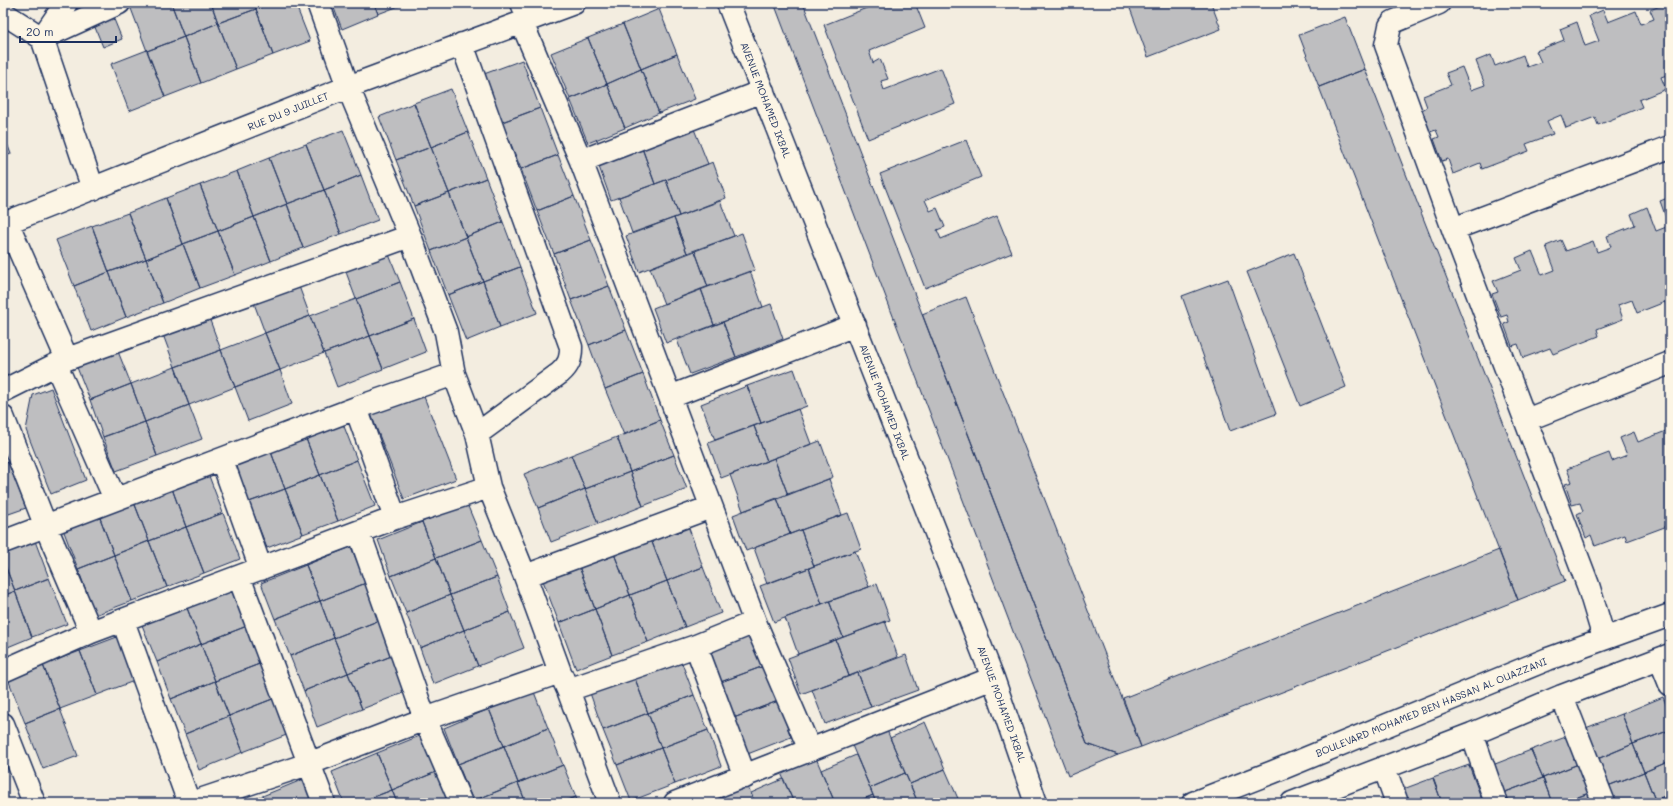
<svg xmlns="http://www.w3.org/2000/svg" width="1673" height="806" viewBox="0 0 1673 806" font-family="Mali,sans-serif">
<rect width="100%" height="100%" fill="#f3ede0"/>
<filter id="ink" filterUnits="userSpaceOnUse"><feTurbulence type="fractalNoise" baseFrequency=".025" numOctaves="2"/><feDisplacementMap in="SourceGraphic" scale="8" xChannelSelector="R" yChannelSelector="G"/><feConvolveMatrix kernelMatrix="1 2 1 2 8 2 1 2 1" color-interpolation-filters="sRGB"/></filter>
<g filter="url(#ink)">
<path fill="#bebec0" stroke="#1b2f5e" d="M139 3H171L184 37 147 51 130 6Z
M171 3H211L218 23 184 37Z
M211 3H254L256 9 218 23Z
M254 3H271L256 9Z
M271 3H295L310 41 273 55 256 9Z
M332 3H374L378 14 342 29Z
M374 3H407L378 14Z
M774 3H803L1087 744 1118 755 1068 776Z
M879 3H915L925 28 869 51 873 63 880 59 888 79 881 81 884 90 941 68 955 104 868 139 824 25Z
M1128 3H1211L1221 29 1148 57Z
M1667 3H1670V74L1661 77 1666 89 1639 100 1642 107 1598 125 1595 117 1566 128 1561 115 1547 121 1553 134 1526 144 1529 151 1482 169 1480 163 1453 174 1448 159 1442 161 1434 139 1439 137 1436 130 1430 132 1422 110 1427 107 1423 96 1451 85 1446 73 1462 67 1471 90 1485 85 1476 61 1491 55 1495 66 1523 55 1527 67 1541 62 1536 51 1564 40 1560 29 1577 22 1585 46 1599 41 1589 16 1603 10 1608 22 1636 11 1641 24 1654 19 1650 10Z
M256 9 273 55 236 69 218 23Z
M659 9 677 54 641 69 623 24Z
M111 12 122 39 103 47 92 20Z
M1345 17 1365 69 1319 87 1299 35Z
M218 23 236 69 201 83 184 37Z
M623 24 641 69 607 84 588 38Z
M184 37 201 83 165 97 147 51Z
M588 38 607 84 570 99 551 53Z
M147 50 165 97 129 111 111 64Z
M677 54 695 99 659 113 641 69Z
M522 60 540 108 502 122 484 74Z
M641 69 659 113 625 128 607 84Z
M1365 69 1565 581 1518 600 1319 87Z
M607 84 625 128 588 143 570 99Z
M451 89 468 132 431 147 414 103Z
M414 103 431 147 396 160 379 117Z
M540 108 558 155 521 169 502 122Z
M694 129 708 164 655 184 642 148Z
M343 130 361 175 324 190 306 144Z
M468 132 486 178 449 193 431 147Z
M3 133 11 154 3 157Z
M966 140 981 177 925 200 930 211 937 208 945 227 937 230 941 239 997 216 1012 253 925 288 880 174Z
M306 144 324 190 287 204 269 158Z
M431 147 449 193 414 206 396 160Z
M642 148 655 184 611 200 598 164Z
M558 155 574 196 537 211 521 169Z
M269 158 287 204 254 217 237 171Z
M713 162 726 198 679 216 666 180Z
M237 171 254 217 218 231 200 185Z
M361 175 378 220 341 234 324 190Z
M486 178 503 222 466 237 449 193Z
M666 180 679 216 632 233 619 197Z
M200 185 218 231 183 244 166 198Z
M324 190 341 234 303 248 287 204Z
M449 193 466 237 431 251 414 206Z
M574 196 591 240 554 254 537 211Z
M1670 197V309L1668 310 1665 302 1637 313 1632 300 1618 305 1623 319 1597 329 1599 336 1553 354 1550 348 1523 358 1518 344 1512 346 1504 324 1509 322 1507 315 1501 317 1492 294 1498 292 1493 281 1521 270 1516 258 1532 251 1542 275 1555 270 1546 246 1561 240 1566 251 1593 241 1597 252 1611 247 1607 236 1635 225 1631 214 1647 207 1656 231 1669 226 1660 201Z
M166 198 183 244 146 259 128 213Z
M720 201 734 236 687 253 674 218Z
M287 204 303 248 271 261 254 217Z
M128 213 146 259 109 272 92 226Z
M254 217 271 261 235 275 218 231Z
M674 218 687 253 639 272 626 236Z
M503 222 520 267 483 281 466 237Z
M92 226 109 272 74 286 56 240Z
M218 231 235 275 200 288 183 244Z
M742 233 755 270 708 287 695 251Z
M466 237 483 281 448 295 431 251Z
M591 240 609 286 571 300 554 254Z
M183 244 200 288 163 303 146 259Z
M386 247 400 282 356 299 343 264Z
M695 251 708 287 664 304 650 268Z
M1294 253 1346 387 1300 406 1247 272Z
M146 259 163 303 126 317 109 272Z
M520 267 537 313 500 327 483 281Z
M750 271 763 307 714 325 701 289Z
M109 272 126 317 91 331 74 286Z
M1228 279 1276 414 1230 431 1182 296Z
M297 281 310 316 265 333 252 298Z
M483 281 500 327 466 341 448 295Z
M400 282 414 319 370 336 356 299Z
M609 286 626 330 589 345 571 300Z
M701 289 714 325 666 343 653 308Z
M966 297 1141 747 1118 755 1087 744 922 314Z
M356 299 370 336 324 353 310 316Z
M771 304 783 339 736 357 723 322Z
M208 315 221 350 175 367 162 332Z
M310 316 324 353 280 370 265 333Z
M414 319 426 352 383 369 370 336Z
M723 322 736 357 690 374 677 340Z
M626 330 643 374 605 389 589 345Z
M265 333 280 370 235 387 221 350Z
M370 336 383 369 337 387 324 353Z
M117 349 131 384 90 400 76 365Z
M221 350 235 387 189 405 175 367Z
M175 367 189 405 145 422 131 384Z
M794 369 807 406 761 423 747 386Z
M280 370 292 404 248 421 235 387Z
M643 374 660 420 624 435 605 389Z
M131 384 145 422 103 437 90 400Z
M747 386 761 423 715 440 701 404Z
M51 388 86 480 51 494 26 430 33 395Z
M421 389 456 479 404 499 369 409Z
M189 405 202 439 157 456 145 422Z
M798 409 811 444 767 461 754 426Z
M340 416 357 460 320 475 303 431Z
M660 420 674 455 630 472 617 437Z
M145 422 157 456 116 471 103 437Z
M754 426 767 461 721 478 708 443Z
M303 431 320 475 285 489 268 444Z
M1666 431 1670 440V517H1668L1670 525 1627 541 1625 535 1595 546 1591 535 1586 538 1577 514 1583 511 1580 503 1572 505 1565 484 1572 482 1567 469 1609 453 1612 461 1627 455 1620 438 1634 432 1638 442Z
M617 437 630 472 585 489 571 455Z
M820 441 833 477 788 495 774 458Z
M268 444 285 489 249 502 232 458Z
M571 455 585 489 538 508 524 474Z
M674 455 687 489 643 506 630 472Z
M774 458 788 495 743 511 730 475Z
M357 460 375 506 338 521 320 475Z
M8 462 26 508 3 516V463Z
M206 468 223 513 186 527 170 483Z
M630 472 643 506 598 524 585 489Z
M320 475 338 521 303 534 285 489Z
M829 479 842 515 790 534 777 498Z
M170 483 186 527 149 541 132 497Z
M285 489 303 534 267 548 249 502Z
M585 489 598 524 551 542 538 508Z
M132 497 149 541 114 555 97 510Z
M777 498 790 534 746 551 733 515Z
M467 504 482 540 436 558 422 522Z
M97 510 114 555 78 569 61 524Z
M223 513 240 559 204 573 186 527Z
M848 513 861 549 814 566 801 530Z
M422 522 436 558 391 576 378 540Z
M687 523 703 567 667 581 650 537Z
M186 527 204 573 167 587 149 541Z
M801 530 814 566 767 584 754 548Z
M32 533 49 578 15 591 3 560V545Z
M650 537 667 581 630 595 613 551Z
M482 540 497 577 450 595 436 558Z
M149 541 167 587 132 601 114 555Z
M351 547 366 583 320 601 306 565Z
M1499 550 1518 600 1141 747 1123 698Z
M613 551 630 595 595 609 578 564Z
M855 551 869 587 822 604 809 568Z
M114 555 132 601 95 615 78 569Z
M436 558 450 595 406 613 391 576Z
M3 560 15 591 3 596Z
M578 564 595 609 559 623 542 578Z
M306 565 320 601 275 619 261 583Z
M703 567 721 613 685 627 667 581Z
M809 568 822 604 774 622 760 586Z
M497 577 510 612 464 630 450 595Z
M49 578 67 624 32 637 15 591Z
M667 581 685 627 648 642 630 595Z
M366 583 380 620 334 638 320 601Z
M877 584 890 620 843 637 829 601Z
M233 590 247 626 201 644 187 608Z
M15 591 32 637 3 649V596Z
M450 595 464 630 420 648 406 613Z
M630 595 648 642 612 655 595 609Z
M320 601 334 638 290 656 275 619Z
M829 601 843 637 798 654 785 618Z
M187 608 201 644 157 662 142 625Z
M595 609 612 655 576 669 559 623Z
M510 612 524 648 478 666 464 630Z
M380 620 394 655 348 673 334 638Z
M885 621 898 657 849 676 836 640Z
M247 626 262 663 215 681 201 644Z
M750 629 764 666 718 683 704 646Z
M464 630 478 666 433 684 420 648Z
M117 637 134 681 97 695 80 651Z
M334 638 348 673 304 691 290 656Z
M836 640 849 676 801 694 788 658Z
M201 644 215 681 171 699 157 662Z
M80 651 97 695 60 709 43 665Z
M394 655 408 691 362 709 348 673Z
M906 655 918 690 871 707 858 673Z
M680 658 694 695 648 713 634 676Z
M262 663 275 698 229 716 215 681Z
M43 665 60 709 25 723 8 679Z
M764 666 778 701 731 719 718 683Z
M348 673 362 709 317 727 304 691Z
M858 673 871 707 825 724 812 690Z
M634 676 648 713 603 730 590 693Z
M215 681 229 716 185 734 171 699Z
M534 692 548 728 504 746 489 709Z
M694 695 708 730 661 748 648 713Z
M1663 697 1670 715V730L1633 744 1622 714Z
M275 698 289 734 243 752 229 716Z
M778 701 791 737 745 755 731 719Z
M60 709 78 756 43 769 25 723Z
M489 709 504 746 458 764 444 728Z
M648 713 661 748 617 765 603 730Z
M1622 714 1633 744 1595 760 1583 729Z
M229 716 243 752 199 770 185 734Z
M925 722 945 769 910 784 890 738Z
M548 728 563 765 518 783 504 746Z
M886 728 905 773 870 788 851 743Z
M708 730 721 766 675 784 661 748Z
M1670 730V761L1644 772 1633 744Z
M422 735 436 772 392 790 377 753Z
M1571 735 1581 763 1543 778 1531 750Z
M1633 744 1644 772 1605 787 1595 760Z
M504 746 518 783 473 801 458 764Z
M661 748 675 784 631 801 617 765Z
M1531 750 1543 778 1500 794 1490 766Z
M377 753 392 790 358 803H344L332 772Z
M856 755 873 795 855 803H835L821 770Z
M816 758 835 803H794L781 773Z
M1670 761V794L1655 800 1644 772Z
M1581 763 1592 792 1561 803H1552L1543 778Z
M563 765 576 797 561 803H526L518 783Z
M1469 765 1483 803H1442L1433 778Z
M945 769 960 803H918L910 784Z
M436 772 448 803H397L392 790Z
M1644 772 1655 800 1648 803H1611L1605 787Z
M905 773 918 803H876L870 788Z
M1433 778 1442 803H1402L1398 791Z
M1543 778 1552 803H1504L1500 794Z
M304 779 314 803H262L260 797Z
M783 779 794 803H755L751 793Z
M518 783 526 803H473V801Z
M746 783 755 803H711L709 799Z
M392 790 397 803H358Z
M1592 792 1596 803H1561Z
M1670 794V803H1656L1655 800Z
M873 795 876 803H855Z
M260 797 262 803H245Z
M576 797 578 803H561Z"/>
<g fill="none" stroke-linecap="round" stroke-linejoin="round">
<g stroke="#1b2f5e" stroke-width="25">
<path id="minor" d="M66 3 42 38 93 189
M318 3 348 87 410 236 446 332 454 374 477 434 489 487 525 576 560 672 568 690 610 803
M522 3 529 20
M728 3 993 678 1036 803
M1439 3 1393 22 1390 26 1386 45 1453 229 1588 585 1604 638
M3 13 42 38 119 3
M522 23 581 161 763 91
M462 44 571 347C571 359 569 365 560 373L477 434
M581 161 755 622 810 750
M7 222 67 359
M3 224 348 87 574 3
M1453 229 1670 147
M56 365 115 499
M3 391 67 359 410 236
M670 397 855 325
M356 408 395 518
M3 417 46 527 91 632
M1526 420 1670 363
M222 460 261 569
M359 532 425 719 461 803
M3 542 356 408 454 374
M525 576 711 507
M239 577 324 803
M123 621 189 803
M696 646 745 777
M1660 659 1670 684
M3 671 91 632 395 518 489 487
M568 690 696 646 755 622
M1562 696 1604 803
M3 724 34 803
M1472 734 1496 803
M1384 767 1397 803
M191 803 308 764 425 719 560 672
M675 803 993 678
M1193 803 1273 772 1548 659 1670 615
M1292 803 1472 734 1562 696 1670 655"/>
</g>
<use href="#minor" stroke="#fcf5e5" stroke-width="22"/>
</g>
</g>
<g text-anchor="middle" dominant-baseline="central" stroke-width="3" stroke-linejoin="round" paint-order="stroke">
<g font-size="10" fill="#1b2f5e" stroke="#fcf5e5">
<text transform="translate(766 100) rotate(69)">AVENUE MOHAMED IKBAL</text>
<text transform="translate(288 111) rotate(-22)">RUE DU 9 JUILLET</text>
<text transform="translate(885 402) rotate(69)">AVENUE MOHAMED IKBAL</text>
<text transform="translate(1002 704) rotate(70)">AVENUE MOHAMED IKBAL</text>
<text transform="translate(1431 707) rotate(-22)">BOULEVARD MOHAMED BEN HASSAN AL OUAZZANI</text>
</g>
</g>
<rect width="1673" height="806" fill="none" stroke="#fcf5e5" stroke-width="16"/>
<rect x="8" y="8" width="1657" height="790" fill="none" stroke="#1b2f5e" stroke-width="1.5" filter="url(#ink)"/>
<path d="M20 36v6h96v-6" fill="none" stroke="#1b2f5e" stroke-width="2"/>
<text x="26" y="36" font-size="12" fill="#1b2f5e" stroke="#fcf5e5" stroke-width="3" paint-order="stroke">20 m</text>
</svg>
